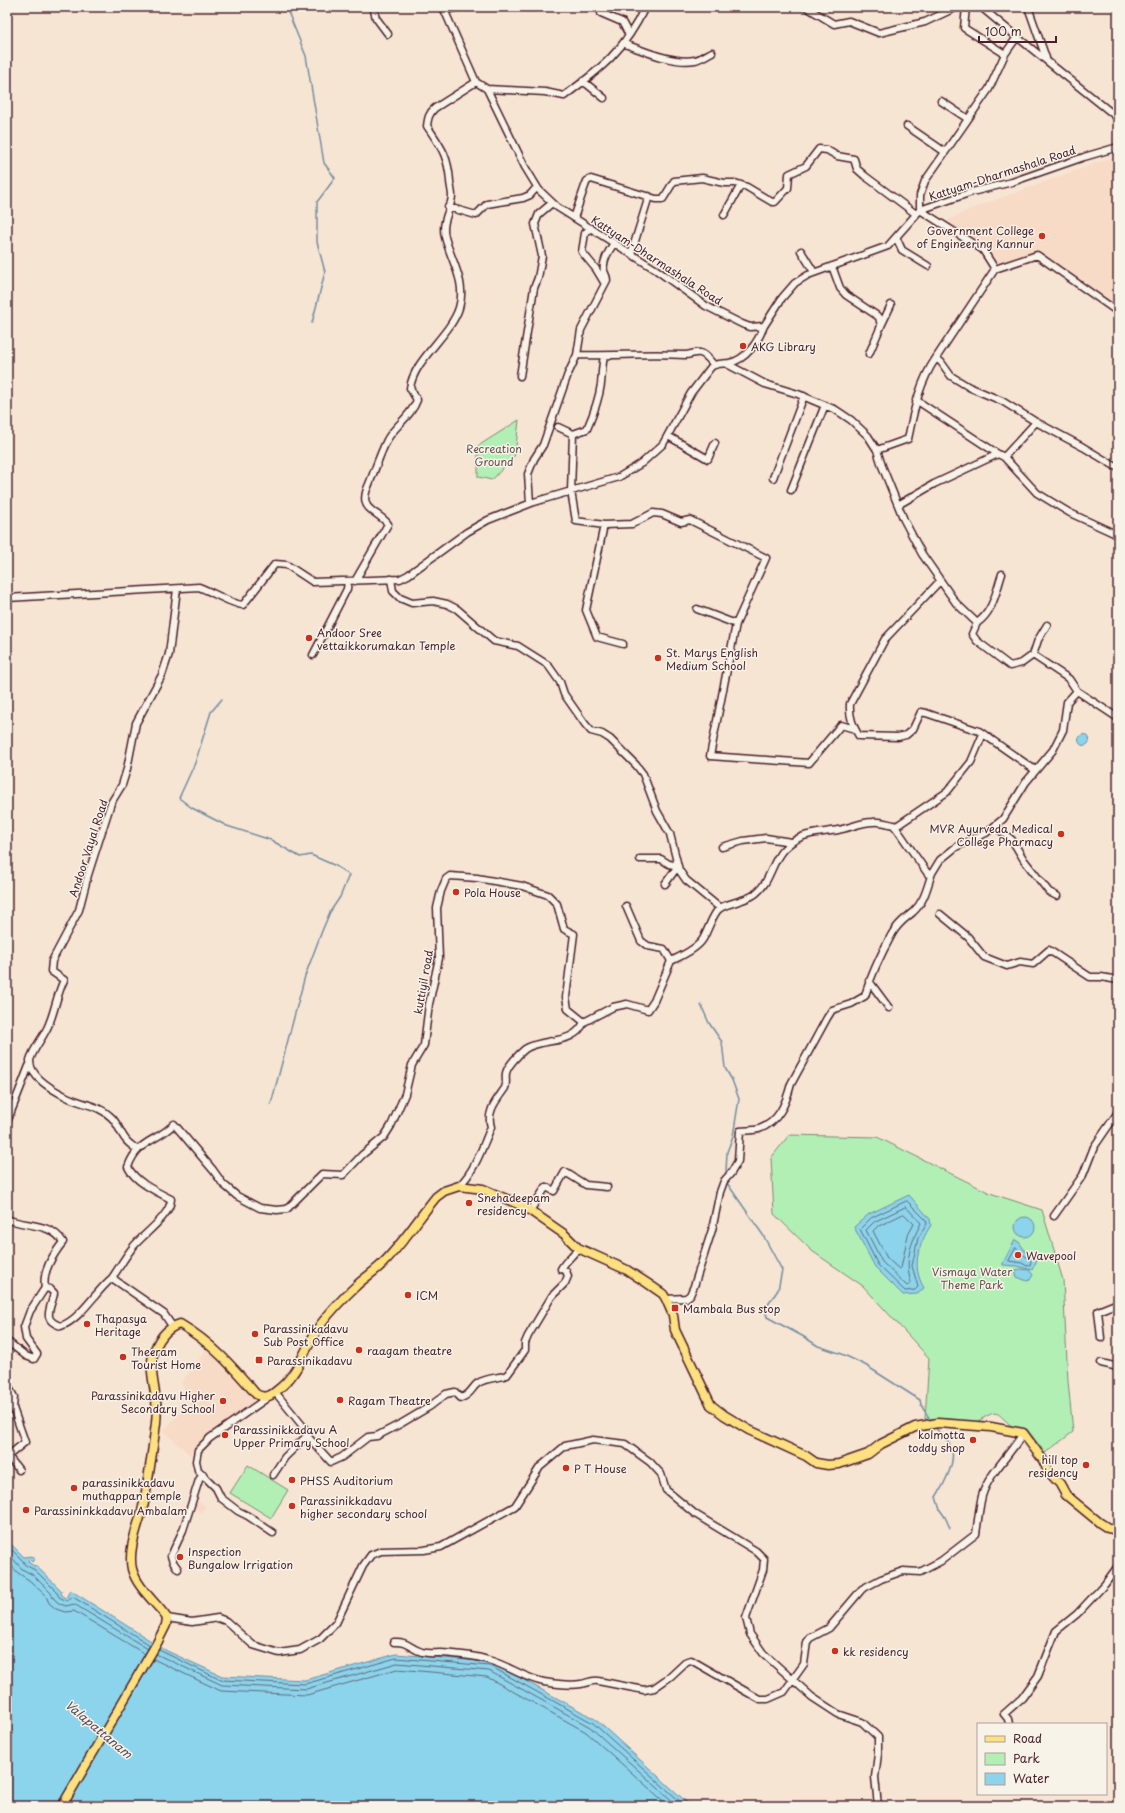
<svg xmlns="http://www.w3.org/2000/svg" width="1125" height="1813" viewBox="0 0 1125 1813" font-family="'Playpen Sans',sans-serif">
<rect width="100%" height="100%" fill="#f7e5d4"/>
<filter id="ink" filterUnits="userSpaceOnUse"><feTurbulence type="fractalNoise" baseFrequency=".025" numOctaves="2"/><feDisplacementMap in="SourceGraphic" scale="8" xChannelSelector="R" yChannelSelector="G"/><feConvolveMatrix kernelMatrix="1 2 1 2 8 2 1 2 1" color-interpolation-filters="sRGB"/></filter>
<g filter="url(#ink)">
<path fill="#f7dbc6" d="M1118 155V309L1039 250 997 268 990 248 941 224 970 209Z
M208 1347 250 1391 256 1401 221 1424 198 1443 190 1455 163 1431 191 1402 181 1383Z
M199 1501 206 1507 201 1513 193 1507Z"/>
<path fill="#b2efb5" stroke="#7e8770" d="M519 420 515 455 492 480 478 477V446Z
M789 1135 877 1137 990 1193 1042 1210 1063 1280 1068 1381 1073 1432 1045 1453 1027 1429 1014 1428C994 1412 1001 1407 975 1423L949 1419H925L929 1358 863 1286 812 1251 774 1214 771 1158Z
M248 1465 288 1490 271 1518 230 1493Z"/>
<path fill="#8bd4ec" stroke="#718c9f" d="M1078.5 740a5.5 5.5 0 1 1 11 0a5.5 5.5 0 1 1-11 0Z
M909 1195 930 1219 931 1225C918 1246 911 1266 924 1288L917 1294 903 1295 875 1267 854 1227 869 1214Z
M1015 1227a10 10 0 1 1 20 0a10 10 0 1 1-20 0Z
M1015 1240 1019 1242 1027 1254 1037 1260 1032 1270 1017 1266 1003 1265V1263Z
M1020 1269 1029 1270 1033 1275 1030 1280 1027 1281 1017 1277 1015 1271Z
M7 1540 24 1557 32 1556 35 1559 32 1562 29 1559 28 1562 34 1566 35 1565 62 1591 61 1594 66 1598 70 1590 167 1651 222 1676 305 1680 396 1654 491 1662 595 1719 691 1806H7Z"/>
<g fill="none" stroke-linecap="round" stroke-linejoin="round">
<path stroke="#646778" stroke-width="1" d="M907 1201 926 1220 927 1224 918 1238 912 1266 918 1287 915 1290 905 1291 878 1265 860 1229 871 1218Z
M906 1207 921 1223C911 1243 904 1260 911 1283L907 1286 882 1262 866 1230 874 1222Z
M904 1214 914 1224 908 1235 901 1268 899 1269 887 1258 873 1231 877 1227Z
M1016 1248 1031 1261 1030 1265 1027 1266 1022 1263 1009 1261Z
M7 1545 23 1561 25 1565 35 1570 56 1591 59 1597 67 1601 73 1597 150 1645
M7 1552 22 1569 33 1575 51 1593 54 1599 60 1604 66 1606 74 1604 148 1649
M7 1561 18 1573 29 1580 46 1596 49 1603 56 1609 65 1612 74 1611 145 1654
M159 1650 221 1680 305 1684 396 1658 490 1666 593 1723 685 1806
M156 1654 222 1685 306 1689 397 1663 489 1671 590 1727 678 1806
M153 1659 221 1691 307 1695 397 1669 487 1677 586 1732 669 1806"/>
<path stroke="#718c9f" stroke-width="1.5" d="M286 7 306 56 324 163 335 178 317 202V242L325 272 312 323
M222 699 211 712 195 763 179 798 192 808 227 826 271 840 300 857 311 855 336 866 349 875 340 897 330 912 322 931 305 976 271 1104
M701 1005 709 1023 722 1042 725 1068 732 1080 739 1099 733 1136 727 1152 726 1172
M727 1183 763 1235 782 1270 778 1290 765 1309 767 1317 804 1337 818 1346 842 1354 865 1365 920 1400 921 1405 929 1418
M935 1427C939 1433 950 1442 952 1450 955 1464 944 1485 936 1497L940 1510 945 1517 950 1528"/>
<g stroke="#4a1f2b" stroke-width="9">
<path id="minor" d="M373 7 376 18 388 34
M443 7 476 82 487 89 525 167 539 190 557 207 655 269 706 306 742 324 750 327 764 326 782 298 795 283 808 275 888 246 920 210 972 192 1012 182 1084 157 1118 147
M806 7 834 24 849 21 879 33 925 22 955 8 962 7
M966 7 964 28 1005 54
M981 7 1017 37
M1028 7 1046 58
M444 10 461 7
M601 13 622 22 629 35
M625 44C644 51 673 64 695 60 700 59 706 55 712 52
M583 81 604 98
M487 89 545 92 564 96C601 69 625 50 645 7
M941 101 968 119
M907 126 945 152
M448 207 476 215 487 204 523 198 530 195 537 187
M724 215 741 185
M574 218 585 186 587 181 591 179 656 199H663L674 181 702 178 724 183H735L747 187 772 202H775L788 188 789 174 806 166 819 149 827 150 837 156 854 159 857 169 865 176 916 214
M591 228 585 233 582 252 596 269 605 284
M896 237 902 250 928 266
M801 251 814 272
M631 254 649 196
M832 266 840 288 846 295 879 317 881 326 869 354
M995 269 983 250 920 210V195L925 181 989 89 1005 54 1017 37 1118 118
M881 326 891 305
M577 355 581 330 607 280C607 276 605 274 604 271 602 261 609 251 614 243
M604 356C602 366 602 374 601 384 599 400 593 415 587 429L573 434 571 491 576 521 604 525
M936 358 995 269 1037 255 1118 312
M727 364 765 384 798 394 836 410 851 420 868 436 877 450 882 466 904 520 922 554 956 603 977 623 972 634 977 641 1010 666 1022 663 1033 655 1069 679 1077 691
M520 376 534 288 538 278 542 256 535 224 539 214 552 203
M916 400 998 454
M558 427 573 434
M668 436 708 459 715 443
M877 450 908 439C914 410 919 383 936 358L941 362 951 376 969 387 1002 401 1036 422 1083 447 1118 468
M1004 457 1036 422
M773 478 804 396
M791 490 825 405
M530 503 528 474 534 459 543 445 568 374 577 355C613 356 649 353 685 355 690 355 695 352 700 353 706 354 710 361 714 365
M898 505 934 484 998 454 1004 457 1037 493 1070 513 1118 535
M391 579 393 591 400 598 412 603 433 601 447 604 457 609 494 641 518 646 548 665 560 682 564 694 585 724 591 731 602 734 610 739 636 765 643 774 657 811 670 834 679 870 686 880 720 908
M355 581 388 524C378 511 359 511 367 489 374 473 379 456 387 440 395 425 411 417 417 400L410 388C414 359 450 336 459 308 467 282 451 261 445 237 441 221 451 210 452 196 452 191 450 185 450 181 448 155 441 147 427 126 428 118 429 113 435 108L476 82
M940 581 885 639 850 704C849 717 853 726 859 736L898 737 906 735 913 729 921 712 926 713 979 731 1035 770
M7 598 199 587C210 591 234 605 243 605L275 564 287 565 313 582 400 579 408 575 467 532 488 520 534 502 619 477 642 463 663 444 691 393 711 367C716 363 722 364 729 363 746 360 758 342 764 326
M697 609 736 624 710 756 809 763 841 725 855 729
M977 623C993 612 996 592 1002 574
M623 644 597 637 586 610 604 525 632 524 653 513 662 514 681 522 690 520 766 558 736 624
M313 655 347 589 348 581
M1033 655 1038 640 1047 625
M995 826 1012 840 1024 860 1049 892 1057 896
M895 827 947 792 971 762 983 734
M722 847 743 841 766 838 791 842
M640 859H661L669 864 678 866 665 884
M626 906 641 941 648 946 664 949 671 961
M940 914 968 937 984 957 1007 966 1020 962 1033 964 1049 950 1090 977H1101L1118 980
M869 981 889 1008
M584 1022 613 1007 627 1004 648 1010 654 1001 671 961C681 956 697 949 703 939 708 930 711 919 717 911 722 903 745 902 755 894 770 883 771 864 782 851 799 832 815 834 838 830 850 828 861 822 873 822 880 821 888 824 894 825L928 874 932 873 940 860 956 847 986 833 1003 819 1026 782 1053 750 1063 730 1067 702 1077 691 1118 718
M7 1122 29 1066
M138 1150C134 1147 129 1144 126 1140 120 1133 118 1123 111 1117 99 1105 81 1104 67 1097 53 1090 29 1077 30 1060 34 1047 44 1037 49 1024 55 1010 57 994 64 980L51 971 52 961 79 910 88 875 111 803 122 785 127 769 136 723 162 675 169 654 177 589
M526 1208 531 1209 546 1187 554 1191 565 1172 586 1185 607 1187
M1054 1216 1083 1175 1094 1147 1118 1112
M7 1219C25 1227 51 1222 63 1242 53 1255 42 1271 45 1288
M112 1278C119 1268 125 1257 133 1247 143 1234 171 1216 171 1199 157 1192 135 1182 128 1167 138 1139 157 1142 174 1124L213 1170 223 1184 237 1196 260 1208 277 1210 287 1209 322 1174 343 1175 345 1173 362 1155 384 1137 391 1126 405 1094 412 1065 424 1045 429 1004 439 958 437 908 441 891 446 879 450 876 477 878 522 886 548 895 557 904 564 929 574 934 566 997 568 1009 584 1022C574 1046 543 1037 525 1049 519 1054 508 1065 506 1073 505 1078 507 1084 505 1088 497 1100 486 1111 491 1127 483 1146 475 1171 459 1186
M666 1299 686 1298 690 1295 694 1286 712 1230 720 1192 724 1181 731 1173 738 1161 740 1131C746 1130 753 1131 759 1129 779 1122 786 1103 791 1084L827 1018 832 1010 851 1004 865 996C871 975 881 954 892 934 898 923 905 919 913 912 925 901 927 887 932 873
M1101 1338 1098 1311 1118 1303
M7 1341 26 1356 34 1359 37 1354 26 1339 24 1327 30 1311 45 1288 50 1289 54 1293C52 1307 40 1320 61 1326 81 1319 95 1292 112 1278L164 1314 172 1326
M1101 1363 1118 1367
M7 1384 14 1397 13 1408 25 1442 8 1456 19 1470
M275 1392 306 1430 309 1438 331 1462 342 1457 368 1437 377 1436 402 1423 429 1407 446 1394 455 1392 461 1398C472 1394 471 1388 478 1383 486 1378 498 1378 507 1375L525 1350V1343L528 1336 552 1296 565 1283 568 1276 566 1271 561 1269C566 1260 573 1256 578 1248
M267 1398 210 1438 198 1450 196 1461 198 1470 216 1488 221 1498 238 1511 248 1516 273 1533
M273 1475 285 1457 308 1435
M178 1569 173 1562 171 1556 183 1530 199 1480 203 1474
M167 1618 192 1622 218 1618 226 1621 253 1645 279 1653 300 1650 320 1639 336 1623 363 1566 371 1555 381 1551 424 1550 441 1547 515 1506 540 1467 565 1446 593 1440 625 1444 650 1462 661 1474 666 1490 695 1514 756 1551 764 1559 763 1570 746 1618 750 1634 763 1653 812 1697 838 1714 862 1722 878 1737V1754L875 1777 878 1806
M394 1642C408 1641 410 1649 422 1652 428 1654 434 1653 440 1653 456 1654 473 1655 488 1660 508 1665 523 1678 544 1682 556 1684 570 1686 581 1684 587 1683 592 1680 598 1681L644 1690 654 1688 671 1676 687 1661 691 1660 759 1699H768L784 1692 804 1664 807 1642 810 1638 829 1628 862 1589 881 1579 903 1571 920 1572 941 1561 976 1534C978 1521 979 1508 982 1496 988 1474 1012 1453 1023 1433
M1009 1724 1008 1719 1004 1714 1022 1698 1038 1676 1056 1631 1077 1614 1105 1584 1118 1566"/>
</g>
<g stroke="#4a1f2b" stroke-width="11">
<path id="major" d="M62 1806 157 1643 166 1625 167 1618C156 1602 137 1588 132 1569 127 1546 141 1521 145 1498 149 1474 153 1448 156 1423 157 1413 157 1403 155 1393 153 1379 150 1368 153 1355 157 1341 166 1328 180 1324 211 1342 233 1367 256 1394 266 1400 272 1395 280 1388 300 1372 306 1344 321 1324 331 1311 344 1297 356 1286 365 1277 376 1271 384 1262 404 1242 418 1219 436 1197L444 1191 459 1186 483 1189 525 1207 564 1234 578 1248 627 1270 647 1283 663 1294 666 1299 673 1315 675 1330 711 1405 724 1415 749 1430 806 1456 816 1463 828 1465 839 1464 868 1454 881 1444 915 1427 938 1423 991 1427 1023 1433 1043 1460 1048 1471 1060 1484 1066 1495 1100 1523 1108 1528 1118 1530"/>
</g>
<use href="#minor" stroke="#f7f3e8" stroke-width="6"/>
<use href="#major" stroke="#fde080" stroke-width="8"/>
</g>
</g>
<g fill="#c8321e" stroke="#f7f3e8" stroke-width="1.5">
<circle cx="1042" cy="236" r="4"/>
<circle cx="743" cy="346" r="4"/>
<circle cx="309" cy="638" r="4"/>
<circle cx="658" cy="658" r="4"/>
<circle cx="1061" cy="834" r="4"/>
<circle cx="456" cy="892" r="4"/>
<circle cx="469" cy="1203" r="4"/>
<circle cx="1018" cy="1255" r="4"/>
<circle cx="408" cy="1295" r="4"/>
<rect x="671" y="1304" width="8" height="8" rx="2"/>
<circle cx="87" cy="1324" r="4"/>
<circle cx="255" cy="1334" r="4"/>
<circle cx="359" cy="1350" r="4"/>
<circle cx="123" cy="1357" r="4"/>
<rect x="255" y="1356" width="8" height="8" rx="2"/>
<circle cx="340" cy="1400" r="4"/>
<circle cx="223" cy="1401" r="4"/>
<circle cx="225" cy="1435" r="4"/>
<circle cx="973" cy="1440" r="4"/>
<circle cx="1086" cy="1465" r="4"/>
<circle cx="566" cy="1468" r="4"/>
<circle cx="292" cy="1480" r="4"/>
<circle cx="74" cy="1488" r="4"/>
<circle cx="292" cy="1506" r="4"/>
<circle cx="26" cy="1510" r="4"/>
<circle cx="180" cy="1557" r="4"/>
<circle cx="835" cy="1651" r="4"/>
</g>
<g text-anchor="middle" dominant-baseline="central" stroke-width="3" stroke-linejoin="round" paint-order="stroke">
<g font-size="11" fill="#4a1f2b" stroke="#f7f3e8">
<text transform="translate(1002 173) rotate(-18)">Kattyam-Dharmashala Road</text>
<text transform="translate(657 260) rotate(33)">Kattyam-Dharmashala Road</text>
<text transform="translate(88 848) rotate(-72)">Andoor Vayal Road</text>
<text transform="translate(423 982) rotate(-80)">kuttiyil road</text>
</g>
<g font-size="11" fill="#4a1f2b" stroke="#f7f3e8" text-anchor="start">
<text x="1034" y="230" text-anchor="end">Government College<tspan x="1034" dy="13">of Engineering Kannur</tspan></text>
<text x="751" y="346">AKG Library</text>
<text x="317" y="632">Andoor Sree<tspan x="317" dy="13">vettaikkorumakan Temple</tspan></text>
<text x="666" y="652">St. Marys English<tspan x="666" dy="13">Medium School</tspan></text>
<text x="1053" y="828" text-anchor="end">MVR Ayurveda Medical<tspan x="1053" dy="13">College Pharmacy</tspan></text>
<text x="464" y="892">Pola House</text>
<text x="477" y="1197">Snehadeepam<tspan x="477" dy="13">residency</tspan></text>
<text x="1026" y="1255">Wavepool</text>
<text x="416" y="1295">ICM</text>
<text x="683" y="1308">Mambala Bus stop</text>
<text x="95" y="1318">Thapasya<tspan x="95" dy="13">Heritage</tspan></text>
<text x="263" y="1328">Parassinikadavu<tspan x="263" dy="13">Sub Post Office</tspan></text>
<text x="367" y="1350">raagam theatre</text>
<text x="131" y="1351">Theeram<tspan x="131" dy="13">Tourist Home</tspan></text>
<text x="267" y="1360">Parassinikadavu</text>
<text x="215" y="1395" text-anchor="end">Parassinikadavu Higher<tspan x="215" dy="13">Secondary School</tspan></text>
<text x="348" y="1400">Ragam Theatre</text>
<text x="233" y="1429">Parassinikkadavu A<tspan x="233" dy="13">Upper Primary School</tspan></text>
<text x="965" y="1434" text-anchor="end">kolmotta<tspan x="965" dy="13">toddy shop</tspan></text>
<text x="1078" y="1459" text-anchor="end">hill top<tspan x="1078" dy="13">residency</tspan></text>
<text x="574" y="1468">P T House</text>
<text x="300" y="1480">PHSS Auditorium</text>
<text x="82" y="1482">parassinikkadavu<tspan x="82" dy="13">muthappan temple</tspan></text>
<text x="300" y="1500">Parassinikkadavu<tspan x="300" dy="13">higher secondary school</tspan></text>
<text x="34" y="1510">Parassininkkadavu Ambalam</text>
<text x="188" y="1551">Inspection<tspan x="188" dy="13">Bungalow Irrigation</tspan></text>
<text x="843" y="1651">kk residency</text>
</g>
<g font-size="11" fill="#64534e" stroke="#f7f3e8">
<text x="494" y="448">Recreation<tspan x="494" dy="13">Ground</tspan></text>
<text x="972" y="1271">Vismaya Water<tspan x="972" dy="13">Theme Park</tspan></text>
</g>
<g font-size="12" font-style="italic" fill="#5a4c5b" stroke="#f7f3e8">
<text transform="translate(99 1729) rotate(40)">Valapattanam</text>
</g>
</g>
<rect width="1125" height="1813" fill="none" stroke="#f7f3e8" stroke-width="24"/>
<rect x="12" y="12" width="1101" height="1789" fill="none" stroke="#4a1f2b" stroke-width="1.5" filter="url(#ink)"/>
<rect x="977" y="1723" width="130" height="72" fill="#f7f3e8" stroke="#b29e9c"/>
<rect x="985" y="1736" width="20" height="6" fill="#fde080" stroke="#b29e9c"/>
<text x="1013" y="1743" font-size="12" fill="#4a1f2b">Road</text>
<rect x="985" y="1753" width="20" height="12" fill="#b2efb5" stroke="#b29e9c"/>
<text x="1013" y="1763" font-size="12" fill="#4a1f2b">Park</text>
<rect x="985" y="1773" width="20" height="12" fill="#8bd4ec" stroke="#b29e9c"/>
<text x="1013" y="1783" font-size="12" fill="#4a1f2b">Water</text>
<path d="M979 36v6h77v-6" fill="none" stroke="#4a1f2b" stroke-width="2"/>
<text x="985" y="36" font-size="12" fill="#4a1f2b" stroke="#f7f3e8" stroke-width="3" paint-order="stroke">100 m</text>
</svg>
